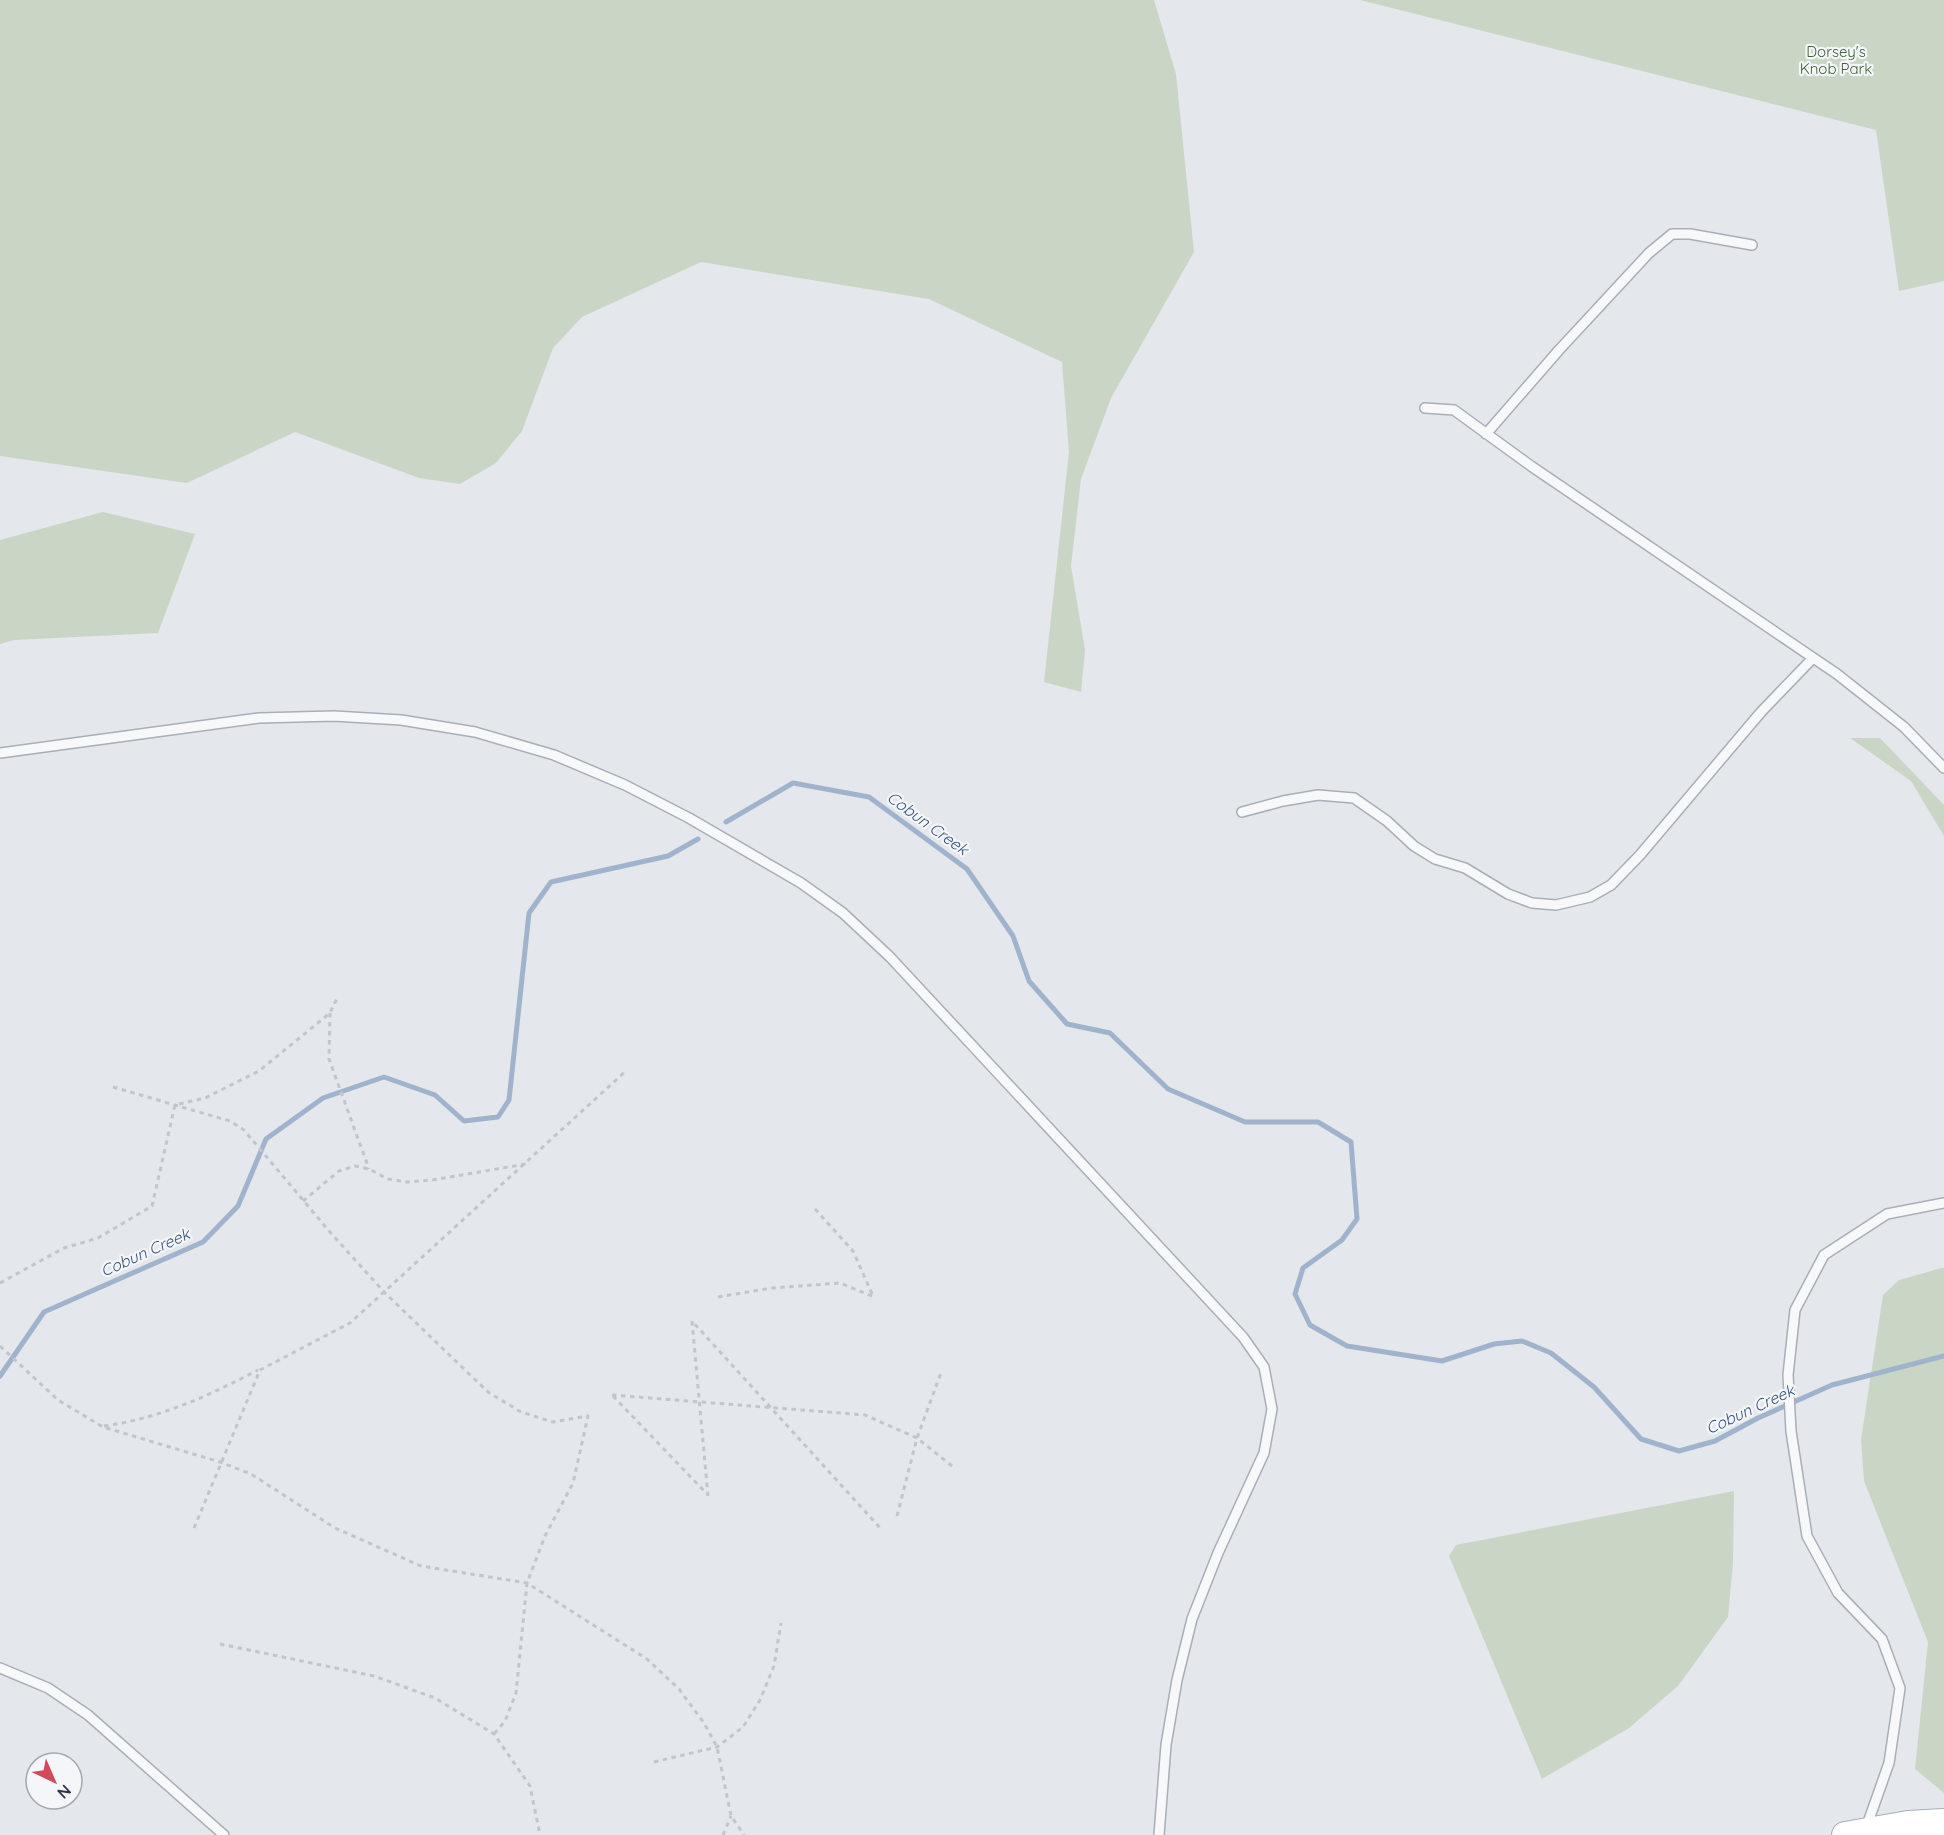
<svg xmlns="http://www.w3.org/2000/svg" width="1944" height="1835" viewBox="0 0 1944 1835" font-family="Quicksand,sans-serif">
<rect width="100%" height="100%" fill="#e4e7ec"/>
<path fill="#c9d6c5" d="M0 0H1154L1176 74 1194 252 1111 398 1081 479 1071 566 1085 650 1081 692 1044 682 1069 452 1062 362 929 299 701 262 582 317 553 348 522 431 496 463 460 484 419 478 295 432 187 483 0 456Z
M1360 0H1944V281L1899 291 1876 130Z
M103 512 195 534 158 633 14 640 0 644V540Z
M1850 738H1880L1944 805V836L1911 781Z
M1942 1268H1944V1793L1915 1769 1928 1642 1864 1481 1861 1440 1883 1295 1899 1280Z
M1734 1491 1733 1563 1728 1617 1678 1686 1629 1728 1542 1779 1449 1556 1456 1545Z"/>
<g fill="none" stroke-linecap="round" stroke-linejoin="round">
<path stroke="#9fb4cc" stroke-width="5" d="M726 822 793 783 869 797 967 869 1013 936 1029 981 1067 1024 1110 1033 1168 1089 1245 1122H1318L1351 1142 1357 1219 1342 1240 1303 1268 1295 1294 1310 1325 1347 1346 1442 1361 1494 1344 1522 1341 1551 1353 1594 1387 1641 1439 1679 1451 1715 1441 1758 1418 1832 1385 1944 1356
M0 1376 44 1312 203 1242 238 1206 266 1139 323 1098 384 1077 435 1095 464 1121 498 1117 509 1100 529 913 551 882 668 856 698 839"/>
<g stroke="#a9aeb7" stroke-width="12">
<path id="service" d="M1425 408 1454 410 1531 466 1837 674 1904 727 1944 768
M1486 434 1559 350 1649 253 1672 234H1690L1752 245
M0 753 259 718 334 716 401 720 475 732 554 755 625 785 689 818 801 883 843 913 890 957 1243 1337 1264 1367 1272 1409 1264 1453 1218 1553 1192 1619 1177 1680 1166 1745 1159 1835
M1242 812 1283 801 1318 795 1354 798 1387 821 1414 846 1435 859 1465 868 1508 894 1532 903 1556 905 1590 897 1611 885 1640 855 1761 712 1813 658
M0 1668 48 1688 88 1715 224 1835
M1866 1828 1889 1763 1900 1688 1882 1639 1838 1593 1807 1536 1791 1431 1788 1375 1795 1310 1824 1255 1887 1214 1944 1203"/>
</g>
<g stroke="#a9aeb7" stroke-width="28">
<path id="secondary" d="M1845 1835 1908 1824 1944 1822"/>
</g>
<path stroke="#c2c5cb" stroke-width="3" stroke-dasharray="4.5 4.5" stroke-linecap="butt" d="M330 1013 329 1059 369 1169
M113 1087 230 1121 244 1130 329 1231 385 1293 488 1392 521 1412 553 1422 588 1416 573 1483 545 1536 527 1583 516 1693 505 1721 494 1734
M303 1201 339 1171 355 1166 369 1169 388 1179 407 1182 432 1180 526 1164
M815 1209 853 1251 873 1296
M0 1283 64 1248 98 1238 152 1206 175 1105 205 1098 259 1071 330 1013 338 996
M718 1297 772 1288 840 1283 874 1297
M0 1346 58 1400 103 1427 220 1462 251 1474 335 1528 421 1566 527 1583 647 1659 679 1689 704 1723 717 1747 731 1816 744 1835
M612 1395 865 1415 917 1438 952 1466
M613 1396 708 1495
M104 1426C161 1418 208 1396 258 1370
M708 1496 692 1321 882 1530
M897 1516 917 1438 942 1370
M194 1528 260 1370 350 1323 627 1070
M220 1644 374 1676 435 1698 494 1734 530 1786 540 1835
M654 1762 717 1747 743 1727 760 1700 774 1666 781 1623
M723 1835 731 1816"/>
<use href="#service" stroke="#f7f8fa" stroke-width="9"/>
<use href="#secondary" stroke="#fff" stroke-width="26"/>
</g>
<g text-anchor="middle" dominant-baseline="central" stroke-width="4.5" stroke-linejoin="round" paint-order="stroke">
<g font-size="15" fill="#3f6138" stroke="#f4f6f9">
<text x="1836" y="51">Dorsey's<tspan x="1836" dy="17">Knob Park</tspan></text>
</g>
<g font-size="16" font-style="italic" fill="#34527a" stroke="#f4f6f9">
<text transform="translate(928 823) rotate(36)">Cobun Creek</text>
<text transform="translate(145 1252) rotate(-24)">Cobun Creek</text>
<text transform="translate(1750 1409) rotate(-25)">Cobun Creek</text>
</g>
</g>
<g transform="translate(54 1781) rotate(136)"><circle r="28" fill="#f4f6f9" stroke="#a4a8b1" stroke-width="1.5"/>
<path d="M0-4.5L10 22L0 15L-10 22Z" fill="#d1495b"/>
<text y="-9" font-size="16" font-weight="bold" text-anchor="middle" fill="#2b3445">N</text>
</g>
</svg>
